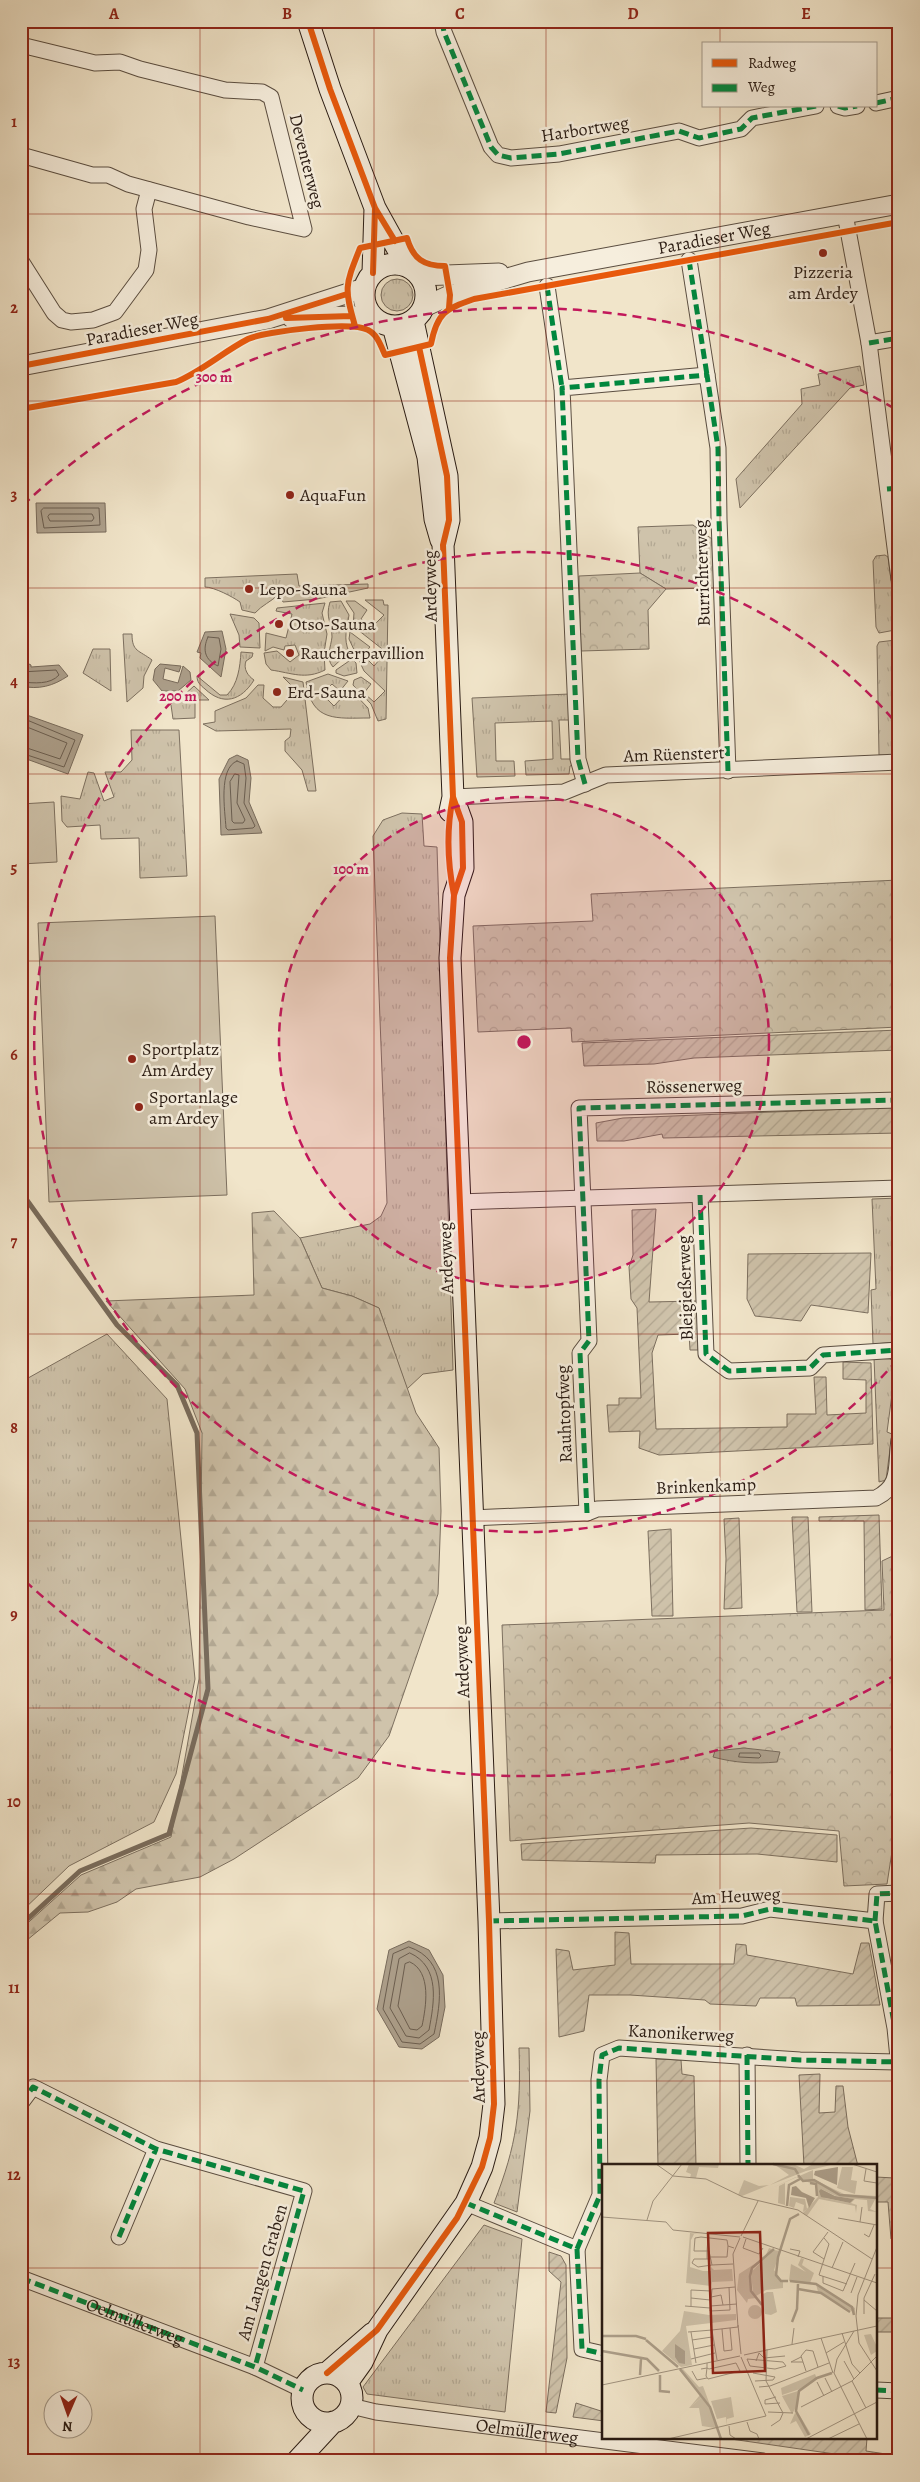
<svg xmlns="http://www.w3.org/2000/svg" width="920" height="2482" viewBox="0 0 920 2482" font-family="Alegreya,serif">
<defs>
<pattern id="grass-tufts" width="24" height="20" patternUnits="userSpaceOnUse" patternTransform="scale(1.25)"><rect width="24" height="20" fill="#cfc3ab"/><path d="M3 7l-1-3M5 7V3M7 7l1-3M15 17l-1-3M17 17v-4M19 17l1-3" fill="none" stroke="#b2a792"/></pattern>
<pattern id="forest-firs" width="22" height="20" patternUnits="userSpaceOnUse" patternTransform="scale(1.25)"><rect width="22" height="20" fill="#cfc3ab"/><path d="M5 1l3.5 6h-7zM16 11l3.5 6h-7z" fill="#b2a792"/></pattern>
<pattern id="park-crowns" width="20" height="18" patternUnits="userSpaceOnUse" patternTransform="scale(1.25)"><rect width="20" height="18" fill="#cfc3ab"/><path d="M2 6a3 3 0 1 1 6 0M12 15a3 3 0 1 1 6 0" fill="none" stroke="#b2a792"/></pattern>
<pattern id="garden-furrows" width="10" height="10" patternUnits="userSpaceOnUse" patternTransform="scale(1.25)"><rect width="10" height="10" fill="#cfc3ab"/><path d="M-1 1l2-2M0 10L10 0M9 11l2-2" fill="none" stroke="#b2a792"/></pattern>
</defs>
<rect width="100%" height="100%" fill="#f1e5ca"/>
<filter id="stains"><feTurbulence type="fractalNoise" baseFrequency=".004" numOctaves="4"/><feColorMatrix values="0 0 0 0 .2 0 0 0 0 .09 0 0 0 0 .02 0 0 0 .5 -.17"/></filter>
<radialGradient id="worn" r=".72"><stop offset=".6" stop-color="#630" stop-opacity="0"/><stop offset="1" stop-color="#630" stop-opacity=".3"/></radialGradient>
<path fill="url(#grass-tufts)" stroke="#7c6f5f" d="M381 295a16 16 0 1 1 32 0a16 16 0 1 1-32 0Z
M860 366 864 385 850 388 740 508 736 479 802 404 801 389 820 385 818 374Z
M693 525 712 539 714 588 666 589 640 573 638 527Z
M885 555 888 557 897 626 895 630 879 633 876 627 873 561 876 556Z
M297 574 299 586 368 584V588L317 599 283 602 279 594C271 602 262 605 255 613L242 610 240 602C233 597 214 587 205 587V578Z
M365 600H383L384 605H388L386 719 378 721 371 704 353 685 354 680 361 677 371 684 364 693 374 702 385 691 364 671 349 639 350 632 370 647 363 655 374 666 386 652 353 626 354 613 346 601H355L367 610 361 619 371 628 384 615Z
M341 601 349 615C347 629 343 638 349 652L333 667C325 658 331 647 332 637 332 622 325 618 330 602Z
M325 603 322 613 327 634 324 653 325 670C305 680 292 673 271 670L266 664 264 653 277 651 290 662 299 655 295 645 285 646 284 650 273 647 265 651 266 633 286 638 292 614 276 611 277 608Z
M230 614 254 618 259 623 260 648 240 647 239 635Z
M123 634H132C132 652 139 650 152 660L144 676 143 688 127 702Z
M896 640 899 642V754L894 756 879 755 877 646 879 642Z
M93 649H110L111 691 83 673Z
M241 652 253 653 252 657 246 661C243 669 248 676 254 680 241 701 223 706 205 689 200 685 197 682 197 676L220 695H227C238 684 240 667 241 652Z
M352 659 356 663 357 673 344 676 336 673V670Z
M328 674 348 681 340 691 332 684 322 694 334 706 350 689 368 708 370 718C337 718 312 723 306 682Z
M283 677 303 682 316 791H308L302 770 285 751V741L290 737 291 729 216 731 203 724 215 722V711L246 698 258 685H264L263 698 273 707H281L292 694V686Z
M194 686 209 700H195V718L173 719 171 705 165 698 183 696Z
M570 694 571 720H559L561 759H573V765L570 766 569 774 526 775 525 761 553 759 552 721 495 723 496 761H514L515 776 477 777 472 698Z
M131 730H179L187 876 140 878 139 838 101 839 100 825 67 827 62 821 61 796 80 799 88 772 94 773 104 801 114 797 105 772H121L132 760Z
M402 813 422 814 424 846 437 847 453 1370 423 1374 407 1389 379 1308 352 1296 322 1288 300 1238 370 1224 381 1216 387 1203 373 836 383 820Z
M899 1198V1285L895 1316 899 1317V1342L873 1344 871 1290 876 1289 872 1199Z
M107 1334 167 1399 195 1679 176 1774 154 1822 69 1866 21 1912V1382Z
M874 1358 890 1359 899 1365V1379H894L887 1432 892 1434 886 1480 879 1482Z
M519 2048H529L530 2111 517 2212 494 2203C517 2144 521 2111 519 2048Z
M484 2225 522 2239 505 2412 367 2394 363 2387Z"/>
<path fill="url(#forest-firs)" stroke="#7c6f5f" d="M274 1211 300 1238 322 1288 352 1296 379 1308 416 1413 439 1448 441 1511 438 1594 389 1736 358 1778 234 1859 200 1877 136 1889 117 1902 88 1912 60 1913 21 1945V1929L81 1875 171 1837 199 1679 202 1433 185 1389 106 1301 254 1295 252 1213Z"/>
<path fill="url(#park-crowns)" stroke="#7c6f5f" d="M640 573 666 589 648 610 649 649 581 651 579 576Z
M899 880V1027L572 1042 571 1028 478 1032 473 926 593 921 591 894Z
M899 1553V1818L897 1819 887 1884 844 1886 839 1831 749 1823 510 1841 502 1625 884 1610 882 1561Z"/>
<path fill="url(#garden-furrows)" stroke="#7c6f5f" d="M899 1030V1050L694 1058 654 1064 584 1066 582 1043Z
M899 1107V1133L663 1138 662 1134 624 1141H597L596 1123 623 1118Z
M656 1209 649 1302 697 1301 698 1350H690L689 1334 658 1335 652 1353 656 1429 787 1427V1414H816L814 1377H826L827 1415 866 1413V1380L843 1379V1362L871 1363 873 1444 659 1455 639 1448 640 1431 609 1432 607 1405H619V1398H641L637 1308 631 1299 629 1267 633 1255 632 1210Z
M871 1253 868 1313 811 1305 801 1321 755 1316 747 1299 748 1254Z
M879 1515 882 1609 865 1610 864 1521H819V1517Z
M792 1517H808L812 1612H797Z
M739 1518 742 1608 724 1609 726 1559 724 1519Z
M671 1529 673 1616H652L648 1531Z
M751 1828 837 1835V1862L757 1854 656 1855 655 1863 522 1860 521 1844Z
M615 1932 629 1933 631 1964H734L736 1944 746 1945 747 1955 853 1974 861 1943H869L880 2005 797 2006 795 1998H760L756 2006 710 2004 705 2000 630 1995H589L584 2031 559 2037 556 1949 569 1951 573 1970 615 1965Z
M656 2059 681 2060 682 2074 694 2076 696 2166H658Z
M820 2074 819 2113 835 2112 836 2086H843L848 2127 858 2166H804L799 2075Z
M876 2177 894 2178 896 2209 899 2211V2241L891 2239 888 2202H876Z
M549 2252 561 2256 566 2265 567 2358 556 2413 546 2412 561 2282 549 2271Z
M896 2278H899V2332H876V2318H893Z
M576 2403 604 2412V2421L573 2417Z
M724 2438H867L866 2451 899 2456V2461H883Z"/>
<path fill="#cfc3ab" stroke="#7c6f5f" d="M54 802 57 862 21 864V804Z
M215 916 227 1195 49 1202 38 923Z"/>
<path fill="#ada08c" stroke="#786b5c" d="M36 503H105L106 532 37 533Z
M222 631 226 649 221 677 200 658 201 653 197 652 205 632Z
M25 662 31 665V667L59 665 68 676C53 686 39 690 21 686V673Z
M160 664 181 666 179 672 165 668 163 679 178 683 183 666 190 672 191 680 178 691H162L153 680 155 669Z
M24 714 83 735 68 774 21 757V722Z
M237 755 248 760 251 778 249 802 262 833 221 835 219 779 229 759Z
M744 1748 780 1752 777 1762C755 1764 735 1763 713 1757L715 1751Z
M409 1941 429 1950 443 1975 445 2007 439 2037 422 2049 399 2047 377 2009 389 1950Z"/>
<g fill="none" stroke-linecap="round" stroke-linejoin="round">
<path stroke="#6b5e50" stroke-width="1" d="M44 508H99L100 525 44 528 41 511Z
M50 514H92L94 518 92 521H50L48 517Z
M208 637 219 638 221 649 218 666C205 660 202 650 208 637Z
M21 672 56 670 59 675C50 685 34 683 21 682
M21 721 27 720 75 740 64 767 21 753
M21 727H27L67 743 60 759 21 746
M237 761 244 764 246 778 244 803 255 826 253 828 228 830 226 828C225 811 218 768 237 761Z
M235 774 239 775 237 803 245 820 243 823H234L232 821 230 782Z
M740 1753H759L761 1756 759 1758 739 1757Z
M409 1947C448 1960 441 2001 434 2034L420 2044 402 2042 383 2009 393 1954Z
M410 1953C441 1967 434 2003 429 2030L419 2038 406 2036 390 2008 399 1959Z
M410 1962C432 1972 426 2007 422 2026L417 2030 410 2029 398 2006 405 1964Z"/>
<path stroke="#786b5c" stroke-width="5" d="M21 1192 117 1325 177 1385 197 1433 208 1689 169 1834 80 1871 21 1925"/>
<g stroke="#5b4e41" stroke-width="17">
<g id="minor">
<path d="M442 21 444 32 491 147 498 155 511 158 559 154 679 131 699 138 741 129 752 118 816 106"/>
<path d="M21 45 95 63 120 62 140 69 225 90 262 92 271 97 304 229 249 217 128 184 108 175H92L21 155"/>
<path d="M876 103 899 98"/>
<path d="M838 106 845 108 857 106"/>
<path d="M845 214 869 343 899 579"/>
<path d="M689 260 707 375"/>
<path d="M21 261 54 313 62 320 71 322 93 320 115 312 146 270 149 250 144 209 149 190"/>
<path d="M547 286 562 388"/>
<path d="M869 343 899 338"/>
<path d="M585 784 578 759 562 388 707 375 718 448 719 519 728 771"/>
<path d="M453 797 564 792 606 775 899 762"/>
<path d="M700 1195 706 1354 729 1371 810 1368 823 1355 899 1350"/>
<path d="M458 1202 899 1188"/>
<path d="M587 1513 580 1353 589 1341 579 1108 899 1100"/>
<path d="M471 1518 587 1513 597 1509 876 1498C902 1485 895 1466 899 1440"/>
<path d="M489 1921 742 1916 770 1909 875 1921 895 2028 899 2068"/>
<path d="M875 1921 877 1894 899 1893"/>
<path d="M747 2055 748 2166"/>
<path d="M21 2103 33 2087 156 2149 304 2191 255 2367"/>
<path d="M466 2203 577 2249 582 2349 604 2354"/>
<path d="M119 2237 156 2149"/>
<path d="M577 2249 600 2195 599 2080 602 2055 619 2048 800 2060 898 2062"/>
<path id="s1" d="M21 2278 255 2367 303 2390"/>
<path d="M876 2390 899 2391"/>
<path id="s2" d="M351 2406 376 2412 763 2461"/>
</g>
</g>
<g stroke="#5b4e41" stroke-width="21">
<g id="tertiary">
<path d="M420 276 499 273"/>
<path id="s3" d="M424 307 450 295 528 272 899 204"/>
<path d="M292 318 352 316 374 318"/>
<path d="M21 366 268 319 364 288"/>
</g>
</g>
<g stroke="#291b13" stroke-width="23">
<path id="secondary" d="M308 21 330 89 375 208 407 266
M364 295a31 31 0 1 1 62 0a31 31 0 1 1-62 0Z
M373 273 375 208
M413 321 447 476 449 520 443 545 453 797 450 811
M393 326 428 457 435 519 441 540
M327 2373 373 2333
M302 2398a25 25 0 1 1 50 0a25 25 0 1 1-50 0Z
M347 2383 362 2362 377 2330 466 2203 482 2167 490 2138 494 2104 489 1921 450 958 454 895 463 868 462 822 453 797
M297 2461 333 2422"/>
</g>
<use href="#minor" stroke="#f6eedd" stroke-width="15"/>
<use href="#tertiary" stroke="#f6eedd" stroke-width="19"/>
<use href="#secondary" stroke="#f6eedd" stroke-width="21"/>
<path stroke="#00873e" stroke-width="5" stroke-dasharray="10 5" stroke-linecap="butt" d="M442 21 444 32 491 147 498 155 511 158 559 154 679 131 699 138 741 129 752 118 816 106
M876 103 899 98
M838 106 845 108 857 106
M689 260 707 375
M547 286 562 388
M869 343 899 338
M887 489 899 488
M585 784 578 759 562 388 707 375 718 448 719 519 728 771
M700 1195 706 1354 729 1371 810 1368 823 1355 899 1350
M898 1447H899
M587 1513 580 1353 589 1341 579 1108 899 1100
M489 1921 742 1916 770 1909 875 1921 895 2028 899 2068
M875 1921 877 1894 899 1893
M747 2055 748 2166
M21 2103 33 2087 156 2149 304 2191 255 2367
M466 2203 577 2249 582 2349 604 2354
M119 2237 156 2149
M577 2249 600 2195 599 2080 602 2055 619 2048 800 2060 898 2062
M21 2278 255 2367 303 2390
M876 2390 899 2391"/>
<g stroke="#f6eedd" stroke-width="9">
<path id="cycleway" d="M308 21 330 89 375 208 395 241
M373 273 375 208
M286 318 352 316
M355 326C344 287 345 286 360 248L407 238C413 259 424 266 445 266L450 295 449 308
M419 347 447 476 449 520 443 545 453 797C446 831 447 861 454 895
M21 366 268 319 347 294
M21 409 176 382C202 371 223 352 248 339 265 331 352 321 368 330 377 334 381 346 385 355L431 344C437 313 445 309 474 299L899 222
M327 2373 377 2330 457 2218 482 2167 490 2138 494 2104 489 1921 450 958 454 895 463 868 462 822 453 797"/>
</g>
<use href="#cycleway" stroke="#e8590c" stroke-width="6"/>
</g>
<path fill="none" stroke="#8f2418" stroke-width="1" stroke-opacity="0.55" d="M200 21V2461M374 21V2461M546 21V2461M720 21V44M720 106V2166M21 214H899M21 401H899M21 588H899M21 774H899M21 961H899M21 1148H899M21 1334H899M21 1521H899M21 1708H899M21 1894H899M21 2081H899M21 2268H604M876 2268H899M720 2438V2461"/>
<circle cx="524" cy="1042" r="245" fill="#c2185b" fill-opacity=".12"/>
<g fill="none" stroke="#c2185b" stroke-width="2.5" stroke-dasharray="9 6">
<circle cx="524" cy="1042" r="245"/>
<path d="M897 1360A490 490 0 1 1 897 724"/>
<path d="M897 1674A734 734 0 0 1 23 1579M23 505A734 734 0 0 1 897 410"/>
</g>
<g fill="#8f2418" stroke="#f6eedd" stroke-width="2">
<circle cx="823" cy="253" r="5"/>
<circle cx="290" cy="495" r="5"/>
<circle cx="249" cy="589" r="5"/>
<circle cx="279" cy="624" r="5"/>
<circle cx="290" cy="653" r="5"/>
<circle cx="277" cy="692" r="5"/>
<circle cx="132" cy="1059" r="5"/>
<circle cx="139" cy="1107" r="5"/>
</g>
<g text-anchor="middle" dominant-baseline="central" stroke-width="5" stroke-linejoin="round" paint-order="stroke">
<g font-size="18" fill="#291b13" stroke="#f6eedd">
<text transform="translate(585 129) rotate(-9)">Harbortweg</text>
<text transform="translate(307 161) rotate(76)">Deventerweg</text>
<text stroke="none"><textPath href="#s3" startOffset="299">Paradieser Weg</textPath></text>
<text transform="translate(142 329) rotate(-11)">Paradieser Weg</text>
<text transform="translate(702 573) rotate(-92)">Burrichterweg</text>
<text transform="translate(430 586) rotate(-91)">Ardeyweg</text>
<text transform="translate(674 754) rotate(-2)">Am Rüenstert</text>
<text transform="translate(694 1086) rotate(-1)">Rössenerweg</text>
<text transform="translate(446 1258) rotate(-92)">Ardeyweg</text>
<text transform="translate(685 1288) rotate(-92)">Bleigießerweg</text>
<text transform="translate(564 1414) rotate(-92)">Rauhtopfweg</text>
<text transform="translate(706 1486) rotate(-2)">Brinkenkamp</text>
<text transform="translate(462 1662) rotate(-92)">Ardeyweg</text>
<text transform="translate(736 1896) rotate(-3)">Am Heuweg</text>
<text transform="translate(681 2033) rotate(3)">Kanonikerweg</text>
<text transform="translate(478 2067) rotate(-91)">Ardeyweg</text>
<text transform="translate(262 2272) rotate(-74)">Am Langen Graben</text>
<text stroke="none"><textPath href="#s1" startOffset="122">Oelmüllerweg</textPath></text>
<text stroke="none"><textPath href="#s2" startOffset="178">Oelmüllerweg</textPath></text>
</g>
<g font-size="18" fill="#291b13" stroke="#f6eedd" text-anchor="start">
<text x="823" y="272" text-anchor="middle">Pizzeria<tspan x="823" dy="21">am Ardey</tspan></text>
<text x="300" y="495">AquaFun</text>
<text x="259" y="589">Lepo-Sauna</text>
<text x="289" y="624">Otso-Sauna</text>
<text x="300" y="653">Raucherpavillion</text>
<text x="287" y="692">Erd-Sauna</text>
<text x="142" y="1049">Sportplatz<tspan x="142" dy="21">Am Ardey</tspan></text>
<text x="149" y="1097">Sportanlage<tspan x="149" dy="21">am Ardey</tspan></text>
</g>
</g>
<g transform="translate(602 2164)">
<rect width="275" height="275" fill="#f1e5ca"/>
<path d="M87 0H117L116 4 97 3 94 14H88L89 10 84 8ZM240 3H251L249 16 255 17 253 30 235 24ZM183 19V41L176 39 177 22ZM188 33 203 35 205 45 201 48 202 41 194 38 192 44 187 42ZM172 86 178 87 172 106 181 118V124L164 126 154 132 151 129 149 108ZM199 94 202 95 200 101 212 109 208 119 187 117 189 100 204 108 196 101ZM100 233 107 243 113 264 100 262 97 244H87ZM193 249 198 252 209 270 203 273 194 257 188 260Z" fill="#cfc3ab"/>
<path d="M172 0H191L202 5 211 0H233L204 7 168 21 187 11ZM211 6V15L242 30 275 32 268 45 275 48 266 47 265 36 253 35 249 39 255 41 254 49 253 42 217 35 205 52 201 49 216 33 213 21 194 13 170 24ZM219 25 234 32 251 35 248 39 223 34ZM142 16 157 22 167 21 140 32 136 31ZM167 84 170 85 163 96 149 104 148 127 154 134 146 135 145 139 135 126 137 110 163 93ZM81 205 97 223 101 222 116 263 113 264 100 233 87 244 98 231 77 206Z" fill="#cfc3ab" fill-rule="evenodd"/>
<path d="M88 69 98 70H92L89 76 88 103 101 107H109V103L112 106 130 105 131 117 110 118 109 122 84 119ZM214 120 253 144V149L216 128ZM82 147 107 151 134 150V156L84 162 90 201 79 203 60 187 78 167ZM196 227V240L190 250 180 232ZM129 233 132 253 125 255V261L124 253 115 255 109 237Z" fill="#cfc3ab"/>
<path d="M269 170 275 183V187L269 191 262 171ZM213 210 215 215 204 223 180 231 179 224Z" fill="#cfc3ab"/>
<path d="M165 128H171L175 148 169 151 163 150 159 131ZM146 148a7 7 0 1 1 14 0a7 7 0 1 1-14 0Z" fill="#cfc3ab"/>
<path d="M236 3 235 21 212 11 213 7ZM194 22 200 28 213 34 207 44 204 34 189 31 190 23ZM219 25 233 32 252 35 248 39 219 33 217 27ZM73 180 83 187V200L77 199 73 193Z" fill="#ada08c"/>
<path fill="none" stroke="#ada08c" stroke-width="2.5" d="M171 0 193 5 196 10M196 11 201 17 212 16 238 31 275 34M208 19 214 20 215 32M185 42 187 21 198 15M186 117H179L174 111 176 93 188 55 197 50M188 117 214 120 250 143 252 151M196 125 219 129 248 148M160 141 149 127 148 112 150 104 172 85M190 158 195 145 196 120M0 172H34L44 175M44 176 76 203M0 187 45 195 57 207M78 205 108 243 119 275M38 211 39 195M58 211V227L68 228M207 271 194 247 197 227 215 214 230 209"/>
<path fill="none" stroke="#a19481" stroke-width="1" d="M54 0 71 12 104 15 141 33 196 46 270 95M250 0 275 8M264 5 262 17 275 19M0 53 64 58 71 66 138 73M236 54 275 61M45 56 51 37 80 0M258 58 260 43M262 70 267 73 272 61M139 72 156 37M141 73 275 119M106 74 105 87H92L93 74 99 73 125 76 126 82 132 84M222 74 227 80 217 111 245 120M144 75 141 84 157 90 161 84M275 83 256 131 254 152 257 179 275 207M188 85 198 87 196 93M108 93H125L126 82M105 95H92L90 99 96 103 110 101M108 95H105V87H107L110 101 131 100M222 95 211 88 226 68M230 104 241 78M221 112V119L241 127 253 99M127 123 128 146 108 147 110 125 133 123M249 129 255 113M109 133 119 131 121 141M89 134 108 136M262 136 275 147M83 142 108 144M108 142 135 140M89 143V126L109 127M262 150V134L273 110M136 161 139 190M136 163 131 90 138 74M120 165 122 187 130 186 128 164M252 167 235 195 232 209 265 275M86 168 110 166M89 168 94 199M240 169 250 200 258 209M219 174 231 209M90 176 110 173M190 180 192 164M92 185 112 181M165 185 164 217 181 249 178 256 169 262M224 189 242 178M142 191 275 162M139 193 164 252M199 193 189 198H201M89 195 113 189M145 195 181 198 184 202 173 205 148 202ZM115 196 110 166 136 163M154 197 157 189 162 194 183 192M242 197 252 215M99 205 105 204 107 205 134 199 138 207 106 215 104 212 105 204V199M90 207 95 216 105 214M204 207 199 192 204 186 211 187 216 203M151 209 173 213 171 216 153 217M223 214 230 228M250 217 264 244M215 218 222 232M0 221 138 192M157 223 168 222 227 199M174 233 163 236V240L178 239M199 243 250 217 275 192M166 248 191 249M145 258 148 267 155 270 157 275M127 262 128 271 134 275M66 275 164 252M204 275 275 238M226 275 257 260"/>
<path fill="#8f2418" fill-opacity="0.15" stroke="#8f2418" stroke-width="2.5" d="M158 68 163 207 111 209 106 69Z"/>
<rect width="275" height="275" fill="none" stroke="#291b13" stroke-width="2.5"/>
</g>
<circle cx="524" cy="1042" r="8" fill="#c2185b" stroke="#f6eedd" stroke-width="2.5"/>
<g font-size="15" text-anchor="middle" font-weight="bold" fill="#c2185b" stroke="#f6eedd" stroke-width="5" stroke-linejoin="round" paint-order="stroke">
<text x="214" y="382">300 m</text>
<text x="178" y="701">200 m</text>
<text x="351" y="874">100 m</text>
</g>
<rect width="920" height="2482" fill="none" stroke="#f1e5ca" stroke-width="55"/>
<rect x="702" y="42" width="175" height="65" fill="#f6eedd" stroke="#a49a8c"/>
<rect x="712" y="59" width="25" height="8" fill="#e8590c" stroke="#a49a8c"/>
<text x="748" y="68" font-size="15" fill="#291b13">Radweg</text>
<rect x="712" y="84" width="25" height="8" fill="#00873e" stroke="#a49a8c"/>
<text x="748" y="92" font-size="15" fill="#291b13">Weg</text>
<g transform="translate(68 2414) rotate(182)"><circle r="24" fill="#f6eedd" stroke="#a49a8c"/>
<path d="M0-4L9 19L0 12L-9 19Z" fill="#8f2418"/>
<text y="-8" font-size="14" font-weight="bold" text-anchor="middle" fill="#291b13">N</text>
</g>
<rect x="28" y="28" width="864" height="2426" fill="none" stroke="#8f2418" stroke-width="2"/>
<g font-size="16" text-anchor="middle" font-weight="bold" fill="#8f2418">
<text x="114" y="19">A</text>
<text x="287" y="19">B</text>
<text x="460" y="19">C</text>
<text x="633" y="19">D</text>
<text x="806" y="19">E</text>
<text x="14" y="127">1</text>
<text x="14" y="313">2</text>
<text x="14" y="500">3</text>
<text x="14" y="687">4</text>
<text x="14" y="873">5</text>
<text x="14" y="1060">6</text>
<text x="14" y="1247">7</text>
<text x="14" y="1433">8</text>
<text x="14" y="1620">9</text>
<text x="14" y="1807">10</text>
<text x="14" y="1993">11</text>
<text x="14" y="2180">12</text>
<text x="14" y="2367">13</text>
</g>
<rect width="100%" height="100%" filter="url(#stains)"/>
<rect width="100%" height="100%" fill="url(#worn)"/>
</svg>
